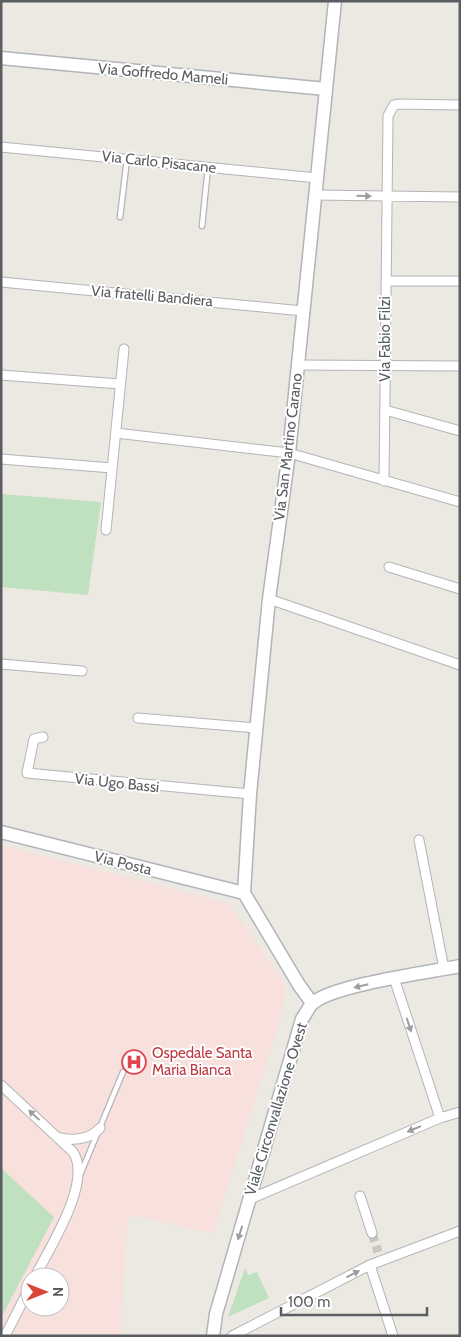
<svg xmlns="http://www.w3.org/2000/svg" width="461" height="1337" viewBox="0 0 461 1337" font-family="Cabin,sans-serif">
<rect width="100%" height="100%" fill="#ebe9e1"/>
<path fill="#f8e0dd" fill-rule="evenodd" d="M1 845 228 903 286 984 281 1017 213 1233 128 1215 120 1336H1V1318L53 1217 1 1168ZM30 1277H60V1307H30Z"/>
<path fill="#bfe1bf" d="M1 494 101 502 88 595 1 587Z
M1 1168 54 1217 1 1318Z
M245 1268 248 1275 257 1272 269 1298 228 1317Z"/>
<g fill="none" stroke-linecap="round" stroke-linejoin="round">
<path stroke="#c7c6c1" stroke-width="9" stroke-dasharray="9 4.5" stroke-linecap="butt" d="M372 1233 378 1252"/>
<g stroke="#b2b4b8" stroke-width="7">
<path id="lane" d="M120 217 127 159
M202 226 208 167
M80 1175 123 1072"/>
</g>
<g stroke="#b2b4b8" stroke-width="11">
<path id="street" d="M1 147 317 178
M315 195 460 197
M386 281H460
M1 282 303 311
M298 365 460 366
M1 375 120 384
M385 410 460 431
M116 433 289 453 460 502
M1 459 112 468
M384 481 388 116 394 105 400 104 460 105
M106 530 124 349
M389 567 460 589
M269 599 460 665
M1 664 82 671
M138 718 257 728
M43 737 34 739 27 773 250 794
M419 840 444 969
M394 978 440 1118
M1 1085 73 1152C93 1182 49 1248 35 1277
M57 1137C72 1141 90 1140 100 1128
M360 1196 372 1233
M250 1199 440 1118 460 1112
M370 1265 393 1336
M5 1336 30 1287
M232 1336 370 1265 460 1231"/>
</g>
<g stroke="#b1b4b8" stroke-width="15">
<path id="secondary" d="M1 58 326 89
M1 832 244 893
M244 893 250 794 269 599 289 453 335 1
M244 893 299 985 312 1003
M213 1336 216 1314 302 1019C306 1014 309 1006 313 1003 333 985 430 972 460 966"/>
</g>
<use href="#lane" stroke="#fff" stroke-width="4.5"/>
<use href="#street" stroke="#fff" stroke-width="9"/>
<use href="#secondary" stroke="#fff" stroke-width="12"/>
</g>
<defs><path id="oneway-solid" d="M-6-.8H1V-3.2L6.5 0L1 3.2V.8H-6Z" transform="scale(1.25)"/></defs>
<g fill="#9c9ea0">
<use href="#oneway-solid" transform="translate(364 196) rotate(2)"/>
<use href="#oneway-solid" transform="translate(361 986) rotate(167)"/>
<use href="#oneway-solid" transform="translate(409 1025) rotate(72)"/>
<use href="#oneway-solid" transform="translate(34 1115) rotate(-137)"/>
<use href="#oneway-solid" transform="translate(414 1129) rotate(157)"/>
<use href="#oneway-solid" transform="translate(240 1233) rotate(107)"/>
<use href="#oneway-solid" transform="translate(353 1274) rotate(-27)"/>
</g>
<defs>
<g id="hospital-ring" transform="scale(1.25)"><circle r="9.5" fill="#fff" stroke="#e0444e" stroke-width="1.5"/><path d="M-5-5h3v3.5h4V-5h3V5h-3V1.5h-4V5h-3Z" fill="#e0444e"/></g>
</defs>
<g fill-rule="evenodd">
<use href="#hospital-ring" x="134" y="1062"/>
</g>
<g text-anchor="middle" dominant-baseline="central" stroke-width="4" stroke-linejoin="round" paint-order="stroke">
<g font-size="15" fill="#5a5d61" stroke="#fff">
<text transform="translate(163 74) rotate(5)">Via Goffredo Mameli</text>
<text transform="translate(159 162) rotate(6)">Via Carlo Pisacane</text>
<text transform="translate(152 296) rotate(5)">Via fratelli Bandiera</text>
<text transform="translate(385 339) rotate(-90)">Via Fabio Filzi</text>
<text transform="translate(288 447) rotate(-83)">Via San Martino Carano</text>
<text transform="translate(117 783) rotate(6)">Via Ugo Bassi</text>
<text transform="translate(123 863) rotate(14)">Via Posta</text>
<text transform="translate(276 1109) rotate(-73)">Viale Circonvallazione Ovest</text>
</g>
<g font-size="15" fill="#be3a42" stroke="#fff" text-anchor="start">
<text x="152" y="1053">Ospedale Santa<tspan x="152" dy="17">Maria Bianca</tspan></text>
</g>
</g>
<rect width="461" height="1337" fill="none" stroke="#5a5d61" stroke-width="5"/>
<g transform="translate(45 1292) rotate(90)"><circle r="24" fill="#ffffff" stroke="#bdbec0"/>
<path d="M0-4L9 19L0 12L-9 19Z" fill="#da4538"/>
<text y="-8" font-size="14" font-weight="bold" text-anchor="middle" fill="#5a5d61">N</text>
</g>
<path d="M281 1307v8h146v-8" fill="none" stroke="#5a5d61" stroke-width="2.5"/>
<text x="288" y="1307" font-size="15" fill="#5a5d61" stroke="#ffffff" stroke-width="4" paint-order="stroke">100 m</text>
</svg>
